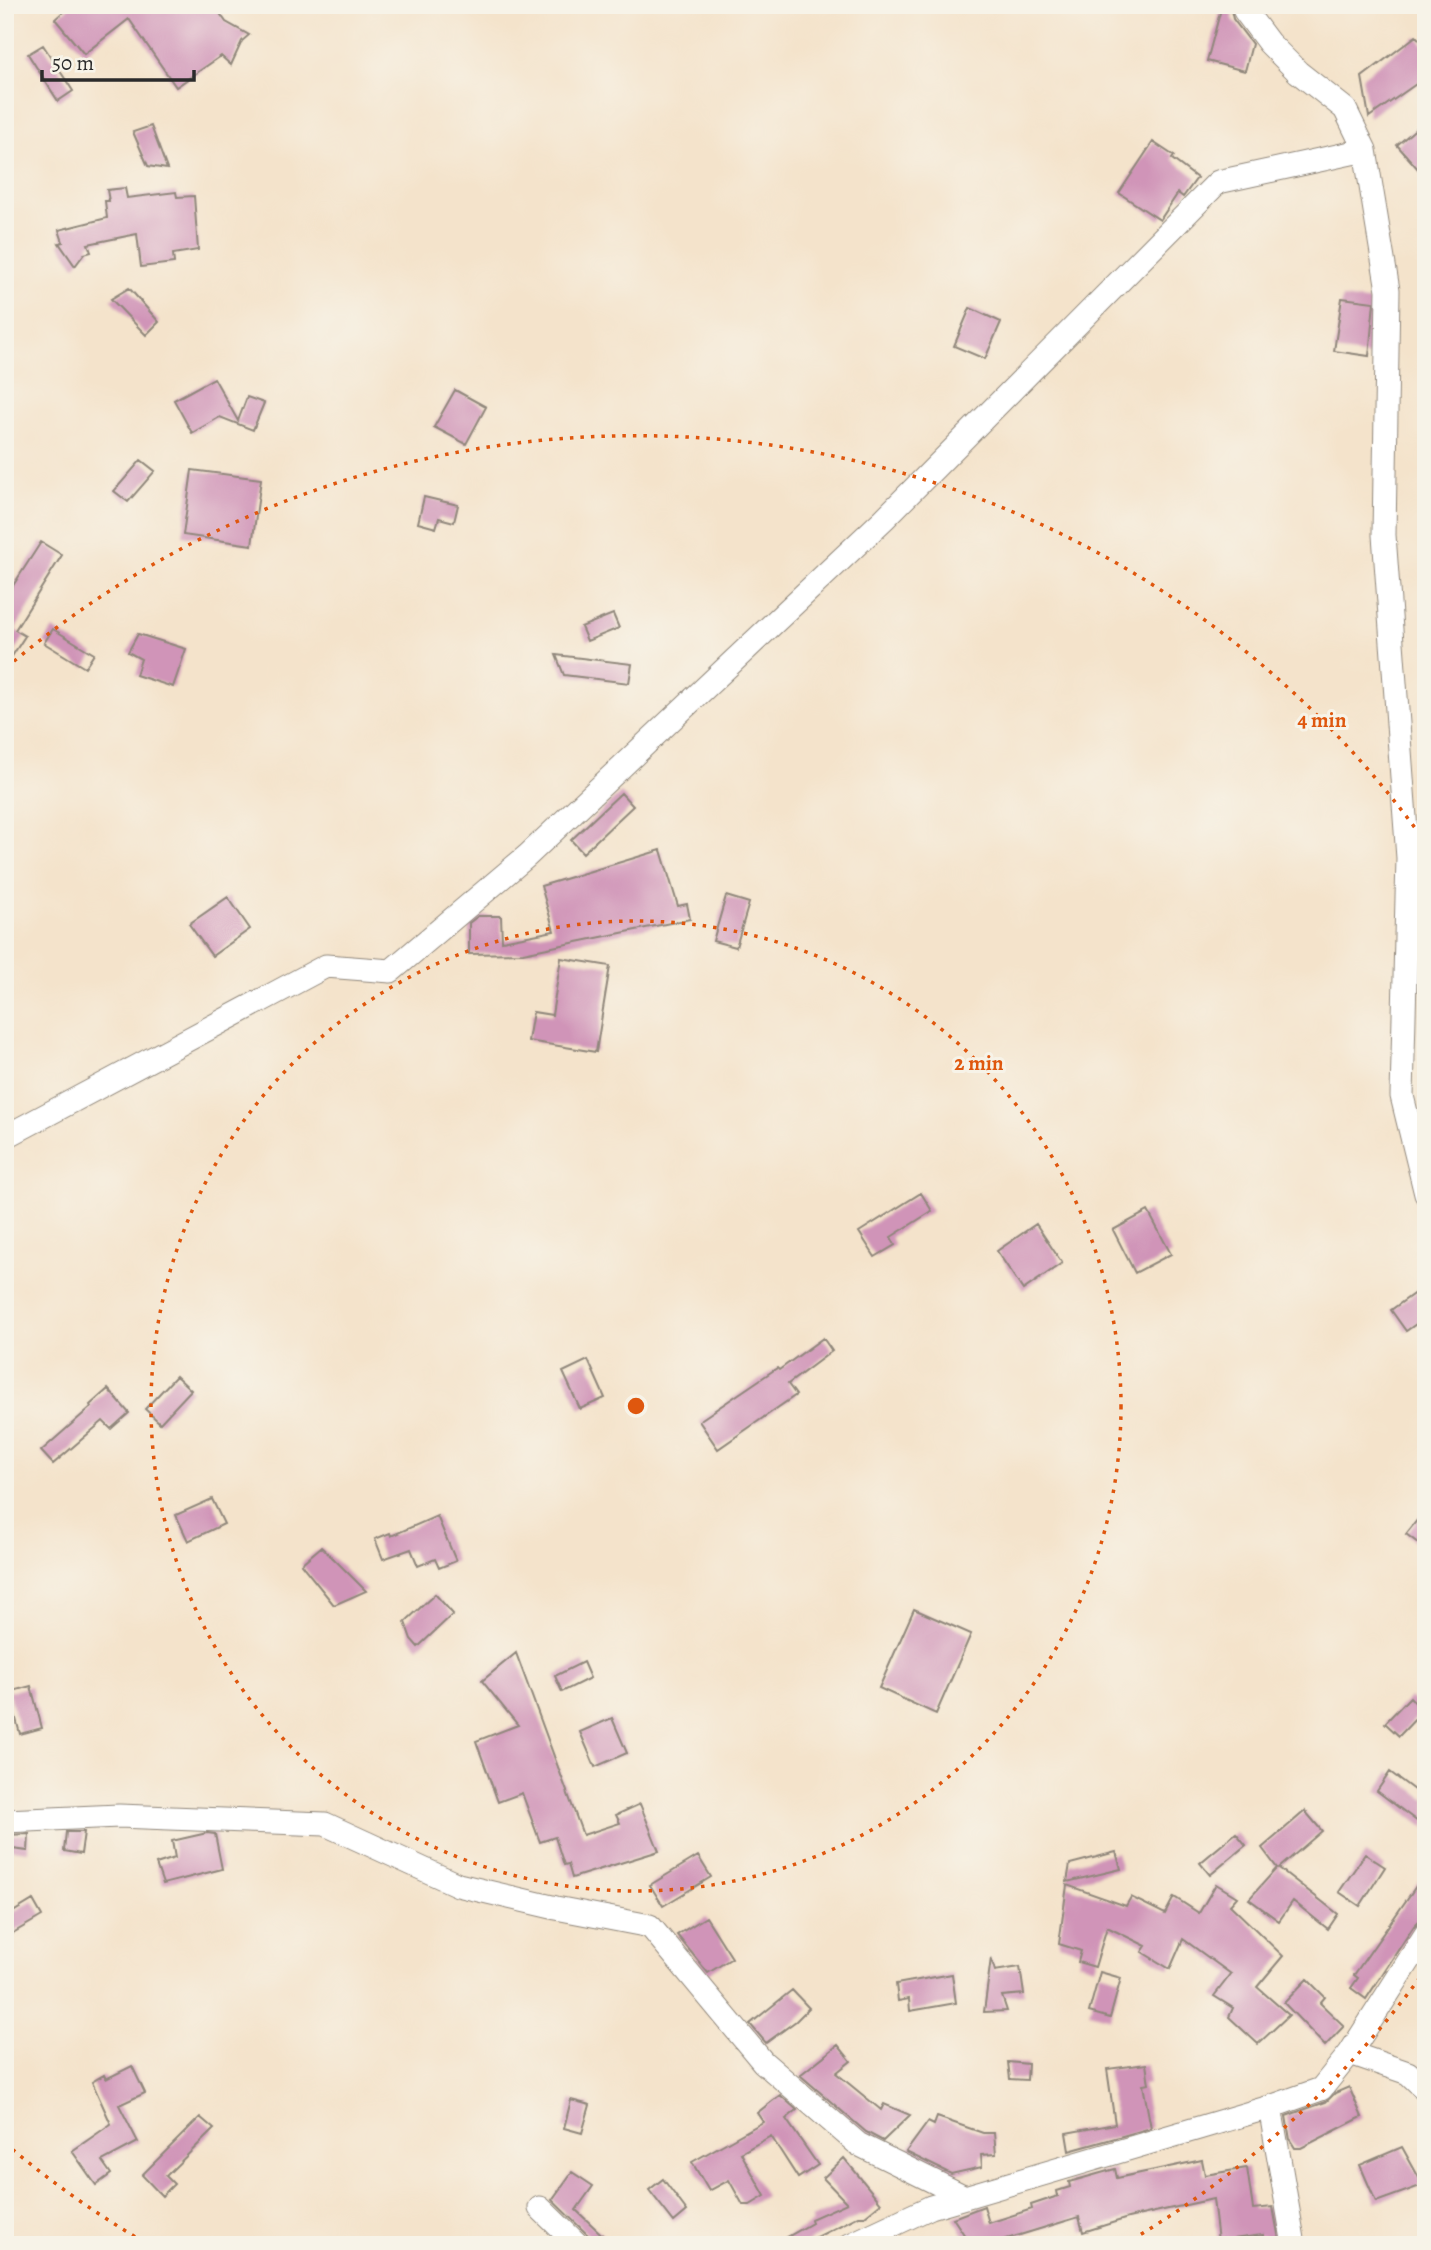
<svg xmlns="http://www.w3.org/2000/svg" width="1431" height="2250" viewBox="0 0 1431 2250" font-family="Alegreya,serif">
<rect width="100%" height="100%" fill="#f7f3e8"/>
<filter id="ink" filterUnits="userSpaceOnUse"><feTurbulence type="fractalNoise" baseFrequency=".0143" numOctaves="2"/><feDisplacementMap in="SourceGraphic" scale="14" xChannelSelector="R" yChannelSelector="G"/><feConvolveMatrix kernelMatrix="1 2 1 2 8 2 1 2 1" color-interpolation-filters="sRGB"/></filter>
<filter id="wash" filterUnits="userSpaceOnUse"><feTurbulence type="fractalNoise" baseFrequency=".00686" numOctaves="4" result="noise"/><feDisplacementMap in="SourceGraphic" scale="28" xChannelSelector="R" yChannelSelector="G"/><feGaussianBlur stdDeviation="1.57" result="paint"/><feColorMatrix in="noise" values="0 0 0 0 0 0 0 0 0 0 0 0 0 0 0 0 0 1.4 0 .05"/><feComposite in="paint" operator="in"/></filter>
<g filter="url(#wash)">
<rect width="100%" height="100%" fill="#f4e3cb"/>
<g id="blocks">
<path fill="#d094b8" d="M71 5H214L226 22 249 35 242 41 231 65 221 56 176 87 129 19 84 54 55 19Z
M1222 5H1230L1233 19 1252 44 1245 71 1207 61Z
M1416 36 1426 47V77L1369 117 1362 77Z
M43 45 73 91 58 101 28 54Z
M1426 120V178L1397 145Z
M151 126 167 169 148 166 133 132Z
M1153 142 1174 156 1172 159 1197 178 1183 197 1178 193 1160 220 1119 193Z
M125 188 127 198 176 192 177 197 194 196 198 250 173 254 174 263 141 267 137 234 88 244 91 252 84 254 75 266 59 243 63 242 59 230 107 218 105 201H109L107 190Z
M129 288 159 322 146 335 111 299Z
M1342 298 1374 302 1369 356 1334 351Z
M970 308 1001 322 985 359 954 346Z
M214 378 238 421 247 397 264 403 253 430 220 417 192 433 174 400Z
M455 390 486 407 466 444 434 427Z
M141 460 155 471 128 502 114 491Z
M192 470 261 479 252 545 183 535Z
M424 497 458 505 454 522 439 518 436 528 418 523Z
M41 542 62 555 15 630 25 636 5 667V598Z
M613 614 619 628 587 641 581 627Z
M53 629 94 654 85 668 44 643Z
M138 634 186 649 173 687 136 675 141 659 128 652Z
M556 655 632 664 629 683 564 675Z
M621 793 633 806 583 853 571 840Z
M661 850 678 906 687 904 690 919 523 953 469 954V923L478 916H501L502 941 554 931 541 886Z
M726 896 749 903 736 947 713 941Z
M228 897 250 929 212 956 189 924Z
M561 958 610 966 596 1052 528 1041 533 1012 552 1015Z
M921 1193 932 1211 891 1237 895 1245 875 1257 859 1232Z
M1148 1211 1171 1254 1135 1273 1113 1230Z
M1036 1224 1062 1263 1023 1290 997 1251Z
M1426 1285V1317L1406 1331 1391 1310Z
M823 1338 832 1351 788 1384 796 1395 718 1449 699 1421 777 1368 779 1370Z
M588 1360 605 1398 580 1409 563 1372Z
M176 1376 191 1390 160 1423 145 1409Z
M108 1389 129 1413 111 1429 103 1421 53 1464 41 1451 91 1407 90 1405Z
M212 1499 224 1524 188 1541 176 1515Z
M1426 1509V1549L1406 1534Z
M437 1516 456 1561 439 1568 435 1559 418 1566 411 1549 383 1559 375 1539 390 1533 391 1536Z
M321 1547 336 1561 366 1591 334 1605 301 1564Z
M435 1594 453 1614 418 1647 411 1639 405 1622Z
M914 1609 971 1634 936 1714 879 1688Z
M516 1653 583 1835 620 1823 616 1815 640 1804 659 1851 572 1878 568 1864 564 1865 555 1837 540 1842 522 1793 498 1802 476 1741 518 1725 482 1681Z
M583 1662 590 1678 562 1692 555 1676Z
M31 1686 42 1728 20 1734 9 1692Z
M1410 1697 1420 1708V1714L1399 1736 1385 1723Z
M612 1718 627 1753 595 1767 580 1732Z
M1390 1772 1426 1799V1828L1377 1791Z
M1305 1811 1322 1831 1279 1868 1338 1914 1328 1929 1293 1901 1279 1921 1249 1899 1277 1868 1262 1848Z
M66 1832H84L81 1854 64 1851Z
M207 1833 215 1834 222 1869 163 1884 156 1864 175 1858 172 1841Z
M1236 1833 1246 1845 1210 1875 1200 1863Z
M29 1834 28 1851 5 1848V1835Z
M1116 1852 1121 1869 1067 1882 1070 1864Z
M1365 1854 1385 1867 1360 1906 1339 1892Z
M698 1856 711 1877 663 1906 650 1885Z
M1426 1872V1914L1414 1926 1366 1999 1351 1988 1358 1978 1354 1975Z
M1216 1884 1237 1897 1230 1905 1283 1956 1257 1987 1289 2015 1258 2044 1229 2017 1233 2008 1214 1996 1231 1974 1183 1939 1170 1969 1142 1952 1146 1946 1107 1927 1095 1967 1078 1962 1081 1951 1059 1944 1067 1885 1126 1906 1131 1897 1165 1914 1174 1897 1199 1913Z
M33 1900 42 1916 11 1934 5 1917Z
M706 1917 732 1958 708 1973 677 1935Z
M991 1958 995 1971 1020 1967 1024 1994 1002 1996 1007 2011 984 2012Z
M1100 1972 1121 1978 1110 2018 1089 2012Z
M952 1974 956 2003 910 2011 909 1999 898 2001 896 1984Z
M1307 1979 1325 1997 1320 2003 1344 2026 1325 2046 1284 2003Z
M792 1990 809 2008 796 2021 766 2043 750 2024Z
M838 2045 851 2061 836 2073 881 2110 884 2104 910 2115 883 2141 866 2132 800 2075Z
M1008 2062 1028 2064 1027 2080 1010 2079Z
M1146 2064 1149 2084 1143 2085 1151 2128 1069 2151 1066 2133 1115 2124 1107 2069Z
M132 2066 145 2093 119 2105 138 2142 102 2161 111 2174 96 2185 72 2151 111 2124 92 2082 104 2075 106 2079Z
M1349 2087 1362 2117 1301 2148H1295L1290 2140 1286 2116 1326 2102 1335 2093Z
M780 2095 797 2110 786 2119 818 2165 798 2178 771 2136 741 2153 765 2196 750 2205H743L729 2180 709 2191 692 2162 763 2122 757 2113Z
M571 2100 590 2105 582 2133 564 2128Z
M200 2117 214 2129 166 2176 174 2184 162 2196 142 2175Z
M937 2117 983 2133H994L996 2154 981 2155 982 2167 951 2174 906 2152 928 2122 934 2125Z
M1402 2147 1423 2185 1376 2202 1360 2165Z
M844 2158 881 2203 865 2216H859L801 2245H787L784 2239 812 2223 811 2219 847 2203 823 2178Z
M1202 2160 1205 2175 1247 2168 1253 2209 1273 2207 1280 2245H1264L1263 2235 1218 2241 1213 2199 1128 2218 1083 2232 1079 2217 987 2245H971L953 2218 984 2206 989 2223 1032 2209 1031 2205 1058 2196 1057 2191 1070 2187 1069 2182 1115 2169 1117 2178Z
M572 2172 593 2186 576 2210 613 2245H592L588 2235 552 2200Z
M663 2179 687 2211 674 2222 649 2190Z"/>
</g>
</g>
<g filter="url(#ink)">
<use href="#blocks" fill-opacity="0" stroke="#90877b" stroke-width="2"/>
<g fill="none" stroke-linecap="round" stroke-linejoin="round">
<g stroke="#90877b" stroke-width="25">
<path id="minor" d="M1244 5 1245 11 1269 43 1298 72 1345 109 1365 150 1388 290 1384 535 1408 858 1402 1096 1426 1194
M5 1137 326 966 391 971 527 856 884 519 1218 182 1365 150
M5 1821 119 1816 325 1824 458 1885 556 1908 650 1926 763 2062 858 2144 965 2197
M1350 2053 1408 2073 1426 2090
M1270 2107 1294 2245
M540 2208 578 2245
M850 2245 931 2207 1270 2107 1321 2089 1350 2053 1426 1934"/>
</g>
<use href="#minor" stroke="#fff" stroke-width="23"/>
</g>
</g>
<g fill="none" stroke="#df570e" stroke-width="3.5" stroke-dasharray="3.5 7">
<circle cx="636" cy="1406" r="485"/>
<path d="M1426 1969A970 970 0 0 1 1128 2242M144 2242A970 970 0 0 1 6 2144M6 668A970 970 0 0 1 1426 843"/>
</g>
<circle cx="636" cy="1406" r="10" fill="#df570e" stroke="#f7f3e8" stroke-width="3.5"/>
<g font-size="21" text-anchor="middle" font-weight="bold" fill="#df570e" stroke="#f7f3e8" stroke-width="6" stroke-linejoin="round" paint-order="stroke">
<text x="1322" y="727">4 min</text>
<text x="979" y="1070">2 min</text>
</g>
<rect width="1431" height="2250" fill="none" stroke="#f7f3e8" stroke-width="28"/>
<path d="M42 70v10h152v-10" fill="none" stroke="#2b2b2b" stroke-width="3.5"/>
<text x="52" y="70" font-size="21" fill="#2b2b2b" stroke="#f7f3e8" stroke-width="5" paint-order="stroke">50 m</text>
</svg>
